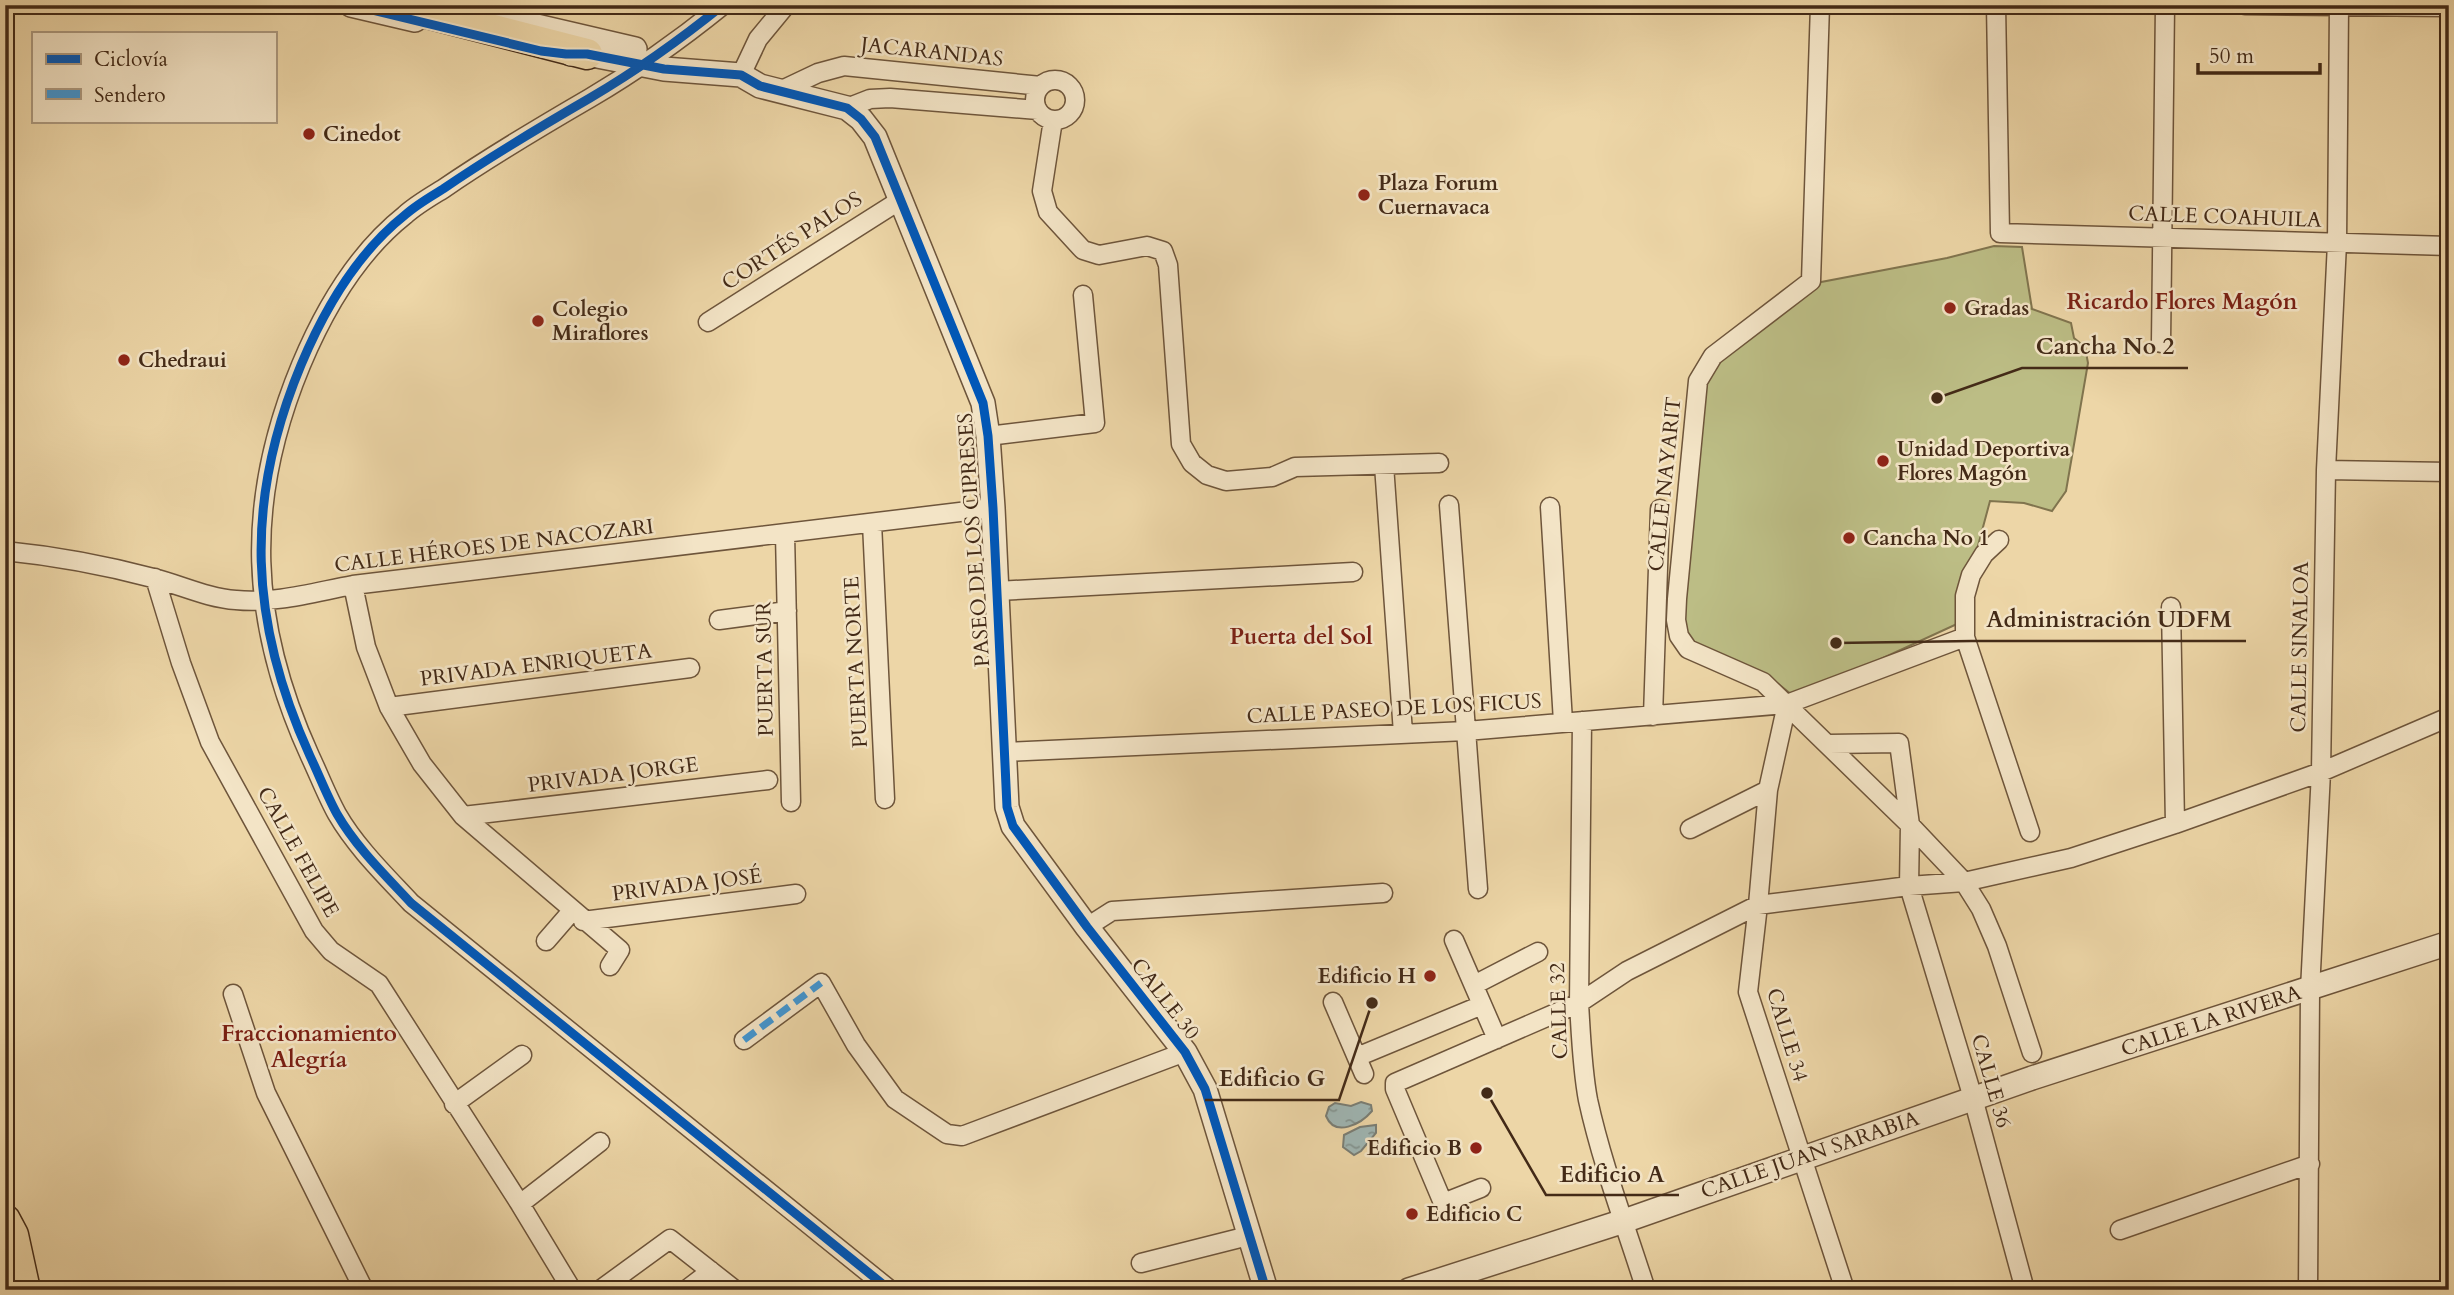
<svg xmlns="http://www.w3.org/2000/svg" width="2454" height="1295" viewBox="0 0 2454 1295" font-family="Cardo,serif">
<defs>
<pattern id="water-ripples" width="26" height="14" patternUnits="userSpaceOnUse" patternTransform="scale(1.75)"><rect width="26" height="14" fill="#9fb6b4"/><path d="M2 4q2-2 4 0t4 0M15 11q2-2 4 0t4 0" fill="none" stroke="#839491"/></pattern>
</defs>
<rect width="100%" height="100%" fill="#edd6a7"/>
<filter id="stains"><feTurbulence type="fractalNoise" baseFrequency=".00286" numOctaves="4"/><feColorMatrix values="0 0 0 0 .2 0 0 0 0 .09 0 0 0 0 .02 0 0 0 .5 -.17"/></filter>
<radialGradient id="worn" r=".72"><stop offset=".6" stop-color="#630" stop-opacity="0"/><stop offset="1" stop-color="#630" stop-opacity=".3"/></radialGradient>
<path fill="#bcbd85" stroke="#80744e" stroke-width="2" d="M1994 246 2022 247 2032 309 2071 323 2074 338 2085 347 2088 363 2066 491 2052 511 2024 503 1990 501 1957 624 1796 698 1767 675 1691 644 1684 634 1679 601 1703 380 1714 361 1816 283 1947 258Z"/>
<path fill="url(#water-ripples)" stroke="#7a7e75" stroke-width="2" d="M1361 1102 1371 1105 1372 1111C1361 1124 1335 1138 1326 1116L1329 1107 1335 1103 1351 1106Z
M1376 1125V1133L1361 1151 1354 1155 1343 1147 1344 1135 1360 1127Z"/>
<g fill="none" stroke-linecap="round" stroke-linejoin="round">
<g stroke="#6e553b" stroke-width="21">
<path id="minor" d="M723 5C681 39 636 71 590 98 540 127 491 156 443 189 430 197 416 205 405 215 357 253 324 310 301 365 244 502 249 622 310 756 319 775 327 796 337 814 356 847 385 875 411 903L890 1290
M1820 5 1811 281 1713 356 1698 381 1677 599 1676 620 1679 636 1688 649 1763 682 1910 825 1964 882 1981 909 1997 946 2032 1053
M1996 5 2000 233 2449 246
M2245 5 2449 7
M741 75 758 39 786 5
M1035 100a20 20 0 1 1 40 0a20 20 0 1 1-40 0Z
M780 91 818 73 844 66 1041 86
M847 108 870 99 890 98 1038 110
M1053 120 1042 191 1048 212 1083 250 1099 255 1147 246 1163 251 1168 265 1181 444 1192 463 1207 475 1226 481 1272 477 1295 467 1439 463
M708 322 902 199
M2161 343 2165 5
M988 436 1095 423 1083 295
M1384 465 1403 733
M2326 470 2449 472
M1449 505 1478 889
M1550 507 1563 722
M872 523 885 799
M785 534 791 802
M1999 540 1984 554 1971 575 1965 596V637L2030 832
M5 551C55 556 104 565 153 578 181 585 207 598 236 600 274 604 315 592 353 585L993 508
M155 578 181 663 210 742 314 931 331 951 379 984 520 1204 572 1290
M353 585 366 647 389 707 422 764 463 816 620 950 610 966
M997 591 1353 572
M2171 607 2175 824
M719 620 787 611
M1787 704 1768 790 1758 905 1748 992 1845 1290
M389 707 690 668
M1653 716 1660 509
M1582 721 1579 1003C1581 1035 1582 1068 1588 1100 1602 1164 1626 1227 1646 1290
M1829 744 1899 743 1910 825 1909 886 1973 1098 2025 1290
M1004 752 1466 731 1787 704 1965 637
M463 816 768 780
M1690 829 1768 790
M583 921 796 894
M1087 927 1112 911 1383 893
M1454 940 1497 1039
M546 941 572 911
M1474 985 1538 952
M233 994 266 1093 364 1290
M1333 1002 1364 1074
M744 1040 821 983 856 1045 895 1099 947 1134 962 1136 1185 1052
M1357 1057 1482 1005
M454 1104 522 1055
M1481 1188 1443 1203 1395 1089V1083L1579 1003 1627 971 1758 905 1909 886 1964 882 2071 858 2175 824 2321 772 2449 717
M520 1204 600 1142
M2120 1230 2310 1164
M1141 1263 1248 1236
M600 1290 670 1239 735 1290
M686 1290 711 1271
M2308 1290 2310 990 2321 772 2326 470 2337 243 2339 5"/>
</g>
<g stroke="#6e553b" stroke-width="26">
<path id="tertiary" d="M351 5 415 20
M494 16 635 49
M571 54H587L664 69 741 75 760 86 847 108 861 119 875 137 983 403 988 436 993 508 1007 807 1013 826 1087 927 1185 1052 1205 1089 1266 1290
M1409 1290 1624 1221 2032 1078 2449 943"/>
</g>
<g stroke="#432a17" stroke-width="33">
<path id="primary" d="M396 5 587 54
M5 1220 13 1235 25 1290"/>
</g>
<use href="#minor" stroke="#f3e4c6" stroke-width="18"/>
<use href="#tertiary" stroke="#f3e4c6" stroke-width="23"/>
<use href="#primary" stroke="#edd6a7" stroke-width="30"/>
<path stroke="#4096d4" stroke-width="7" stroke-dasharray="14 7" stroke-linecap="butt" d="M744 1040 821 983"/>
<g stroke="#f3e4c6" stroke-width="13">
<path id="cycleway" d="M351 5 541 51 566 54H587L664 69 741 75 760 86 847 108 861 119 875 137 983 403 988 436 993 508 1007 807 1013 826 1087 927 1185 1052 1205 1089 1266 1290
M723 5C681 39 636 71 590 98 540 127 491 156 443 189 430 197 416 205 405 215 357 253 324 310 301 365 244 502 249 622 310 756 319 775 327 796 337 814 356 847 385 875 411 903L890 1290"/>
</g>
<use href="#cycleway" stroke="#0057b8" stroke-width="9"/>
</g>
<g fill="#8f2418" stroke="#f3e4c6" stroke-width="2.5">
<circle cx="309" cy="134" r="7"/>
<circle cx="1364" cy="195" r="7"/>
<circle cx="1950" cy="308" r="7"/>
<circle cx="538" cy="321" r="7"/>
<circle cx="124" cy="360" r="7"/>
<circle cx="1883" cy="461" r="7"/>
<circle cx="1849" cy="538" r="7"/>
<circle cx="1430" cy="976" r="7"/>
<circle cx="1476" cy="1148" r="7"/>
<circle cx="1412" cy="1214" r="7"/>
</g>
<g text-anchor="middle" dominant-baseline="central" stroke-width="5" stroke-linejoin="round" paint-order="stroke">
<g font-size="21" fill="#432a17" stroke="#f3e4c6">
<text transform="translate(932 52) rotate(6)">JACARANDAS</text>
<text transform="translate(2225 217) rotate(2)">CALLE COAHUILA</text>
<text transform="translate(792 241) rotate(-33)">CORTÉS PALOS</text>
<text transform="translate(1665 484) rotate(-84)">CALLE NAYARIT</text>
<text transform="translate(974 540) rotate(-94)">PASEO DE LOS CIPRESES</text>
<text transform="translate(494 546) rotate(-7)">CALLE HÉROES DE NACOZARI</text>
<text transform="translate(2300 647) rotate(-89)">CALLE SINALOA</text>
<text transform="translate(856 662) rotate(-93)">PUERTA NORTE</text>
<text transform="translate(536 665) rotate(-7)">PRIVADA ENRIQUETA</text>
<text transform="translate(765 669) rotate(-91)">PUERTA SUR</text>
<text transform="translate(1394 709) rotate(-3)">CALLE PASEO DE LOS FICUS</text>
<text transform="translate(613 775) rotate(-7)">PRIVADA JORGE</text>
<text transform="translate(298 852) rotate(61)">CALLE FELIPE</text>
<text transform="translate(687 885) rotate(-7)">PRIVADA JOSÉ</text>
<text transform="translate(1165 999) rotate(52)">CALLE 30</text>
<text transform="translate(1559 1011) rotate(-92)">CALLE 32</text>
<text transform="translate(2211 1021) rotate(-18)">CALLE LA RIVERA</text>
<text transform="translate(1787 1035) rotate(73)">CALLE 34</text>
<text transform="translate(1991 1081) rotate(74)">CALLE 36</text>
<text transform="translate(1810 1155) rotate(-19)">CALLE JUAN SARABIA</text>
</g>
<g font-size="21" font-weight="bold" fill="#432a17" stroke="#f3e4c6" text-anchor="start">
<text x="323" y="134">Cinedot</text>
<text x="1378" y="183">Plaza Forum<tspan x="1378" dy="24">Cuernavaca</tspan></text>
<text x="1964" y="308">Gradas</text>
<text x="552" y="309">Colegio<tspan x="552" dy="24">Miraflores</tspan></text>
<text x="138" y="360">Chedraui</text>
<text x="1897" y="449">Unidad Deportiva<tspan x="1897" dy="24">Flores Magón</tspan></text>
<text x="1863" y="538">Cancha No 1</text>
<text x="1416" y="976" text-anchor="end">Edificio H</text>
<text x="1462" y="1148" text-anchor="end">Edificio B</text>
<text x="1426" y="1214">Edificio C</text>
</g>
<g font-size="23" font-weight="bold" fill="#7a1f14" stroke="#f3e4c6">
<text x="2182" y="301">Ricardo Flores Magón</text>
<text x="1301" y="636">Puerta del Sol</text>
<text x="309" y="1033">Fraccionamiento<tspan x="309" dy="26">Alegría</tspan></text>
</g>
</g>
<path fill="none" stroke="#432a17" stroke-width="2.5" d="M1937 398L2022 368H2188M1836 643L1972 641H2246M1372 1003L1339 1100H1205M1487 1093L1546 1195H1679"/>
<g fill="#432a17" stroke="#f3e4c6" stroke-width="2.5">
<circle cx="1937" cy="398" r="7"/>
<circle cx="1836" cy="643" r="7"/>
<circle cx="1372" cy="1003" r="7"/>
<circle cx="1487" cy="1093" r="7"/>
</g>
<g font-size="23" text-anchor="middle" font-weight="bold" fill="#432a17" stroke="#f3e4c6" stroke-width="5" stroke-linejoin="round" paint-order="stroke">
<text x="2105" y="354">Cancha No 2</text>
<text x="2109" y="627">Administración UDFM</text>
<text x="1272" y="1086">Edificio G</text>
<text x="1612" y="1182">Edificio A</text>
</g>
<rect width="2454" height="1295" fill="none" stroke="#edd6a7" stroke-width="28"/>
<rect x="7" y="7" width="2440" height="1281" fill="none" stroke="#432a17" stroke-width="3.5"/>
<rect x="14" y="14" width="2426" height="1267" fill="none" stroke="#432a17" stroke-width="2"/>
<rect x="32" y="32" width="245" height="91" fill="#f3e4c6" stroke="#ad9a80" stroke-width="2"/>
<rect x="46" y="54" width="35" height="10" fill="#0057b8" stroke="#ad9a80" stroke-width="2"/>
<text x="94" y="66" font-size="21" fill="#432a17">Ciclovía</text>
<rect x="46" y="89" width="35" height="10" fill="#4096d4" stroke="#ad9a80" stroke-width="2"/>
<text x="94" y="102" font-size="21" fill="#432a17">Sendero</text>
<path d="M2198 63v10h122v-10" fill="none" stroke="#432a17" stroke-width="3.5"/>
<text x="2209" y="63" font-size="21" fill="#432a17" stroke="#f3e4c6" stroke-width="5" paint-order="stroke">50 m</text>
<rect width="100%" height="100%" filter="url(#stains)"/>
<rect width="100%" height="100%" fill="url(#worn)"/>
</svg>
